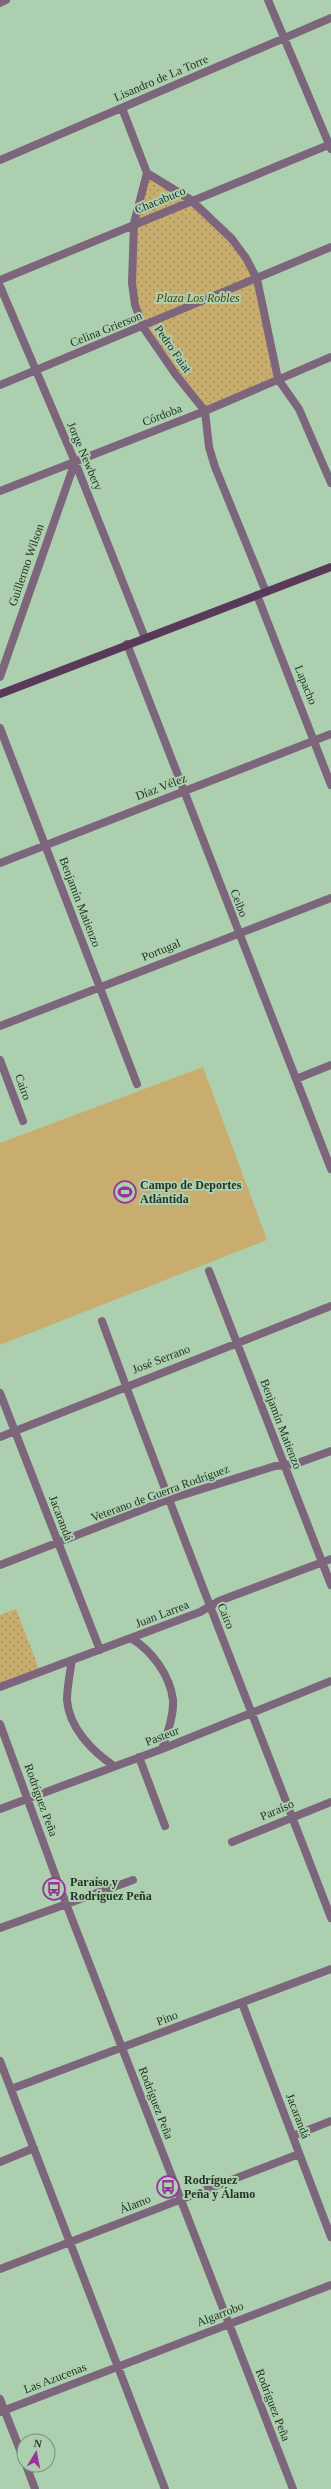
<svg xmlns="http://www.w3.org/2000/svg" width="331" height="2489" viewBox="0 0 331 2489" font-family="Georgia,serif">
<defs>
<pattern id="park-dots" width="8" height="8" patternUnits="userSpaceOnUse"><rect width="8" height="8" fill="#c8ad6f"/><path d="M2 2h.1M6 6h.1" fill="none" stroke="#a28e5b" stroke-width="1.8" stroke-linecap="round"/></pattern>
</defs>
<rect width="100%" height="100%" fill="#acd0af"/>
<path fill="#c8ad6f" d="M203 1067 267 1240 0 1345V1143Z"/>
<path fill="url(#park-dots)" d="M147 173 213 220 253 270 278 379 205 411 176 375 135 305 137 205Z
M16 1609 39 1669 0 1683V1615Z"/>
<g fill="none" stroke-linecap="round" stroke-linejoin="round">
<path stroke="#7d667c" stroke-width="8" d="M268 0 331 149
M0 3 6 0
M122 108 147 173 134 223 132 283 135 305 143 327 176 375 205 411 209 447 215 467 266 592
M0 160 331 18
M147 173 191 200 232 239 246 258 257 279 278 379 299 409 331 483
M0 280 331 144
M0 286 75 462 145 638
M0 385 331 247
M0 491 205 411 331 357
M257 595 331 785
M127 644 331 1169
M0 677 75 462
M0 728 137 1084
M0 863 331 734
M0 1026 331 898
M0 1060 23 1121
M296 1079 331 1065
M209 1271 331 1585
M102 1321C175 1521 255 1719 331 1918
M0 1393 100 1650
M0 1437 331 1306
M0 1565 167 1500 275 1466 295 1464 331 1451
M131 1638C152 1651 170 1675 173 1700 174 1716 167 1734 162 1749
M72 1660C70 1673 67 1687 67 1700 69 1728 93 1752 114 1766
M0 1687 200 1612 219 1601 331 1559
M0 1724 60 1888 293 2489
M139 1757 165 1826
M0 1809 162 1749 331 1681
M232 1842 331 1802
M0 1928 133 1880
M242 2003 331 2237
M0 2061 165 2489
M11 2089 331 1969
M293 2136 331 2121
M0 2162 34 2148
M0 2269 299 2154
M0 2399 24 2460
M0 2412 331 2285
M26 2465 35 2489"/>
<path stroke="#593959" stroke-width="8" d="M0 694 331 567"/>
</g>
<defs>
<g id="stadium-ring" transform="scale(1.15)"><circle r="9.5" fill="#acd0af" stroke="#99359a" stroke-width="1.5"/><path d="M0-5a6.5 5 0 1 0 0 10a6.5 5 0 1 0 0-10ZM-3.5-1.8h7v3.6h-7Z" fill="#99359a"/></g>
<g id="bus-ring" transform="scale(1.15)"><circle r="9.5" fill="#acd0af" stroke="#99359a" stroke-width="1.5"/><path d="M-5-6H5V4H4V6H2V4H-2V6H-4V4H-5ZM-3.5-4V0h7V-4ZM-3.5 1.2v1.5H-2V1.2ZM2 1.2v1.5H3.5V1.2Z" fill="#99359a"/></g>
</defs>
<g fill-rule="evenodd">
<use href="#stadium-ring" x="125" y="1192"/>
<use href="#bus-ring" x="54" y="1889"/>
<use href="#bus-ring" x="168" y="2187"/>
</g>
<g text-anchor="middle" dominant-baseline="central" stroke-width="4" stroke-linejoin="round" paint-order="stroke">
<g font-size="12" fill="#263427" stroke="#acd0af">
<text transform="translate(161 78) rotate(-23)">Lisandro de La Torre</text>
<text transform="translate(160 200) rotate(-22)">Chacabuco</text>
<text transform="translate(106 329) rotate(-22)">Celina Grierson</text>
<text transform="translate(173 349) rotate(55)">Pedro Faiat</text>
<text transform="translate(162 415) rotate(-21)">Córdoba</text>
<text transform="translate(85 456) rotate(67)">Jorge Newbery</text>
<text transform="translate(26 565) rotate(-71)">Guillermo Wilson</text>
<text transform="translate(306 685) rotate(68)">Lapacho</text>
<text transform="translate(161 787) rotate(-21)">Díaz Vélez</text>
<text transform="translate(80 902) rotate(69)">Benjamín Matienzo</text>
<text transform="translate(239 903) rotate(69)">Ceibo</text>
<text transform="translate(161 950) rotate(-22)">Portugal</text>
<text transform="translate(23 1087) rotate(70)">Cairo</text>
<text transform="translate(161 1359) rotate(-21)">José Serrano</text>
<text transform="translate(281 1424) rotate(69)">Benjamín Matienzo</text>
<text transform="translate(160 1493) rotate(-20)">Veterano de Guerra Rodríguez</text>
<text transform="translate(61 1518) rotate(69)">Jacarandá</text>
<text transform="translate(162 1614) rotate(-21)">Juan Larrea</text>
<text transform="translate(226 1616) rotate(68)">Cairo</text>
<text transform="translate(162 1736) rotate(-21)">Pasteur</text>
<text transform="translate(41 1800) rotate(70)">Rodríguez Peña</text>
<text transform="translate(277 1810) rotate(-23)">Paraíso</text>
<text transform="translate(167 2018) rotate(-21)">Pino</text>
<text transform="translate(156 2103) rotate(69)">Rodríguez Peña</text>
<text transform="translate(298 2116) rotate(69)">Jacarandá</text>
<text transform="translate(135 2204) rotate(-21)">Álamo</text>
<text transform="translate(220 2314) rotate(-21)">Algarrobo</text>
<text transform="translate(55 2378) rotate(-21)">Las Azucenas</text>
<text transform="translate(273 2405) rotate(69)">Rodríguez Peña</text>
</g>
<g font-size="12" font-style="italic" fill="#543f04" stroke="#acd0af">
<text x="198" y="298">Plaza Los Robles</text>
</g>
<g font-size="12" font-weight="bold" fill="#263427" stroke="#acd0af" text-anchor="start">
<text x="140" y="1185">Campo de Deportes<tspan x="140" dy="14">Atlántida</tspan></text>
<text x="70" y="1882">Paraíso y<tspan x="70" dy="14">Rodríguez Peña</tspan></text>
<text x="184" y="2180">Rodríguez<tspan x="184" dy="14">Peña y Álamo</tspan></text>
</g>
</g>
<g transform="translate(36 2453) rotate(10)"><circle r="19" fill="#acd0af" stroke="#769279"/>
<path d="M0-3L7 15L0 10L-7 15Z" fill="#99359a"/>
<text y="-6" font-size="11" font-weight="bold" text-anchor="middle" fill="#263427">N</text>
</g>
</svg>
